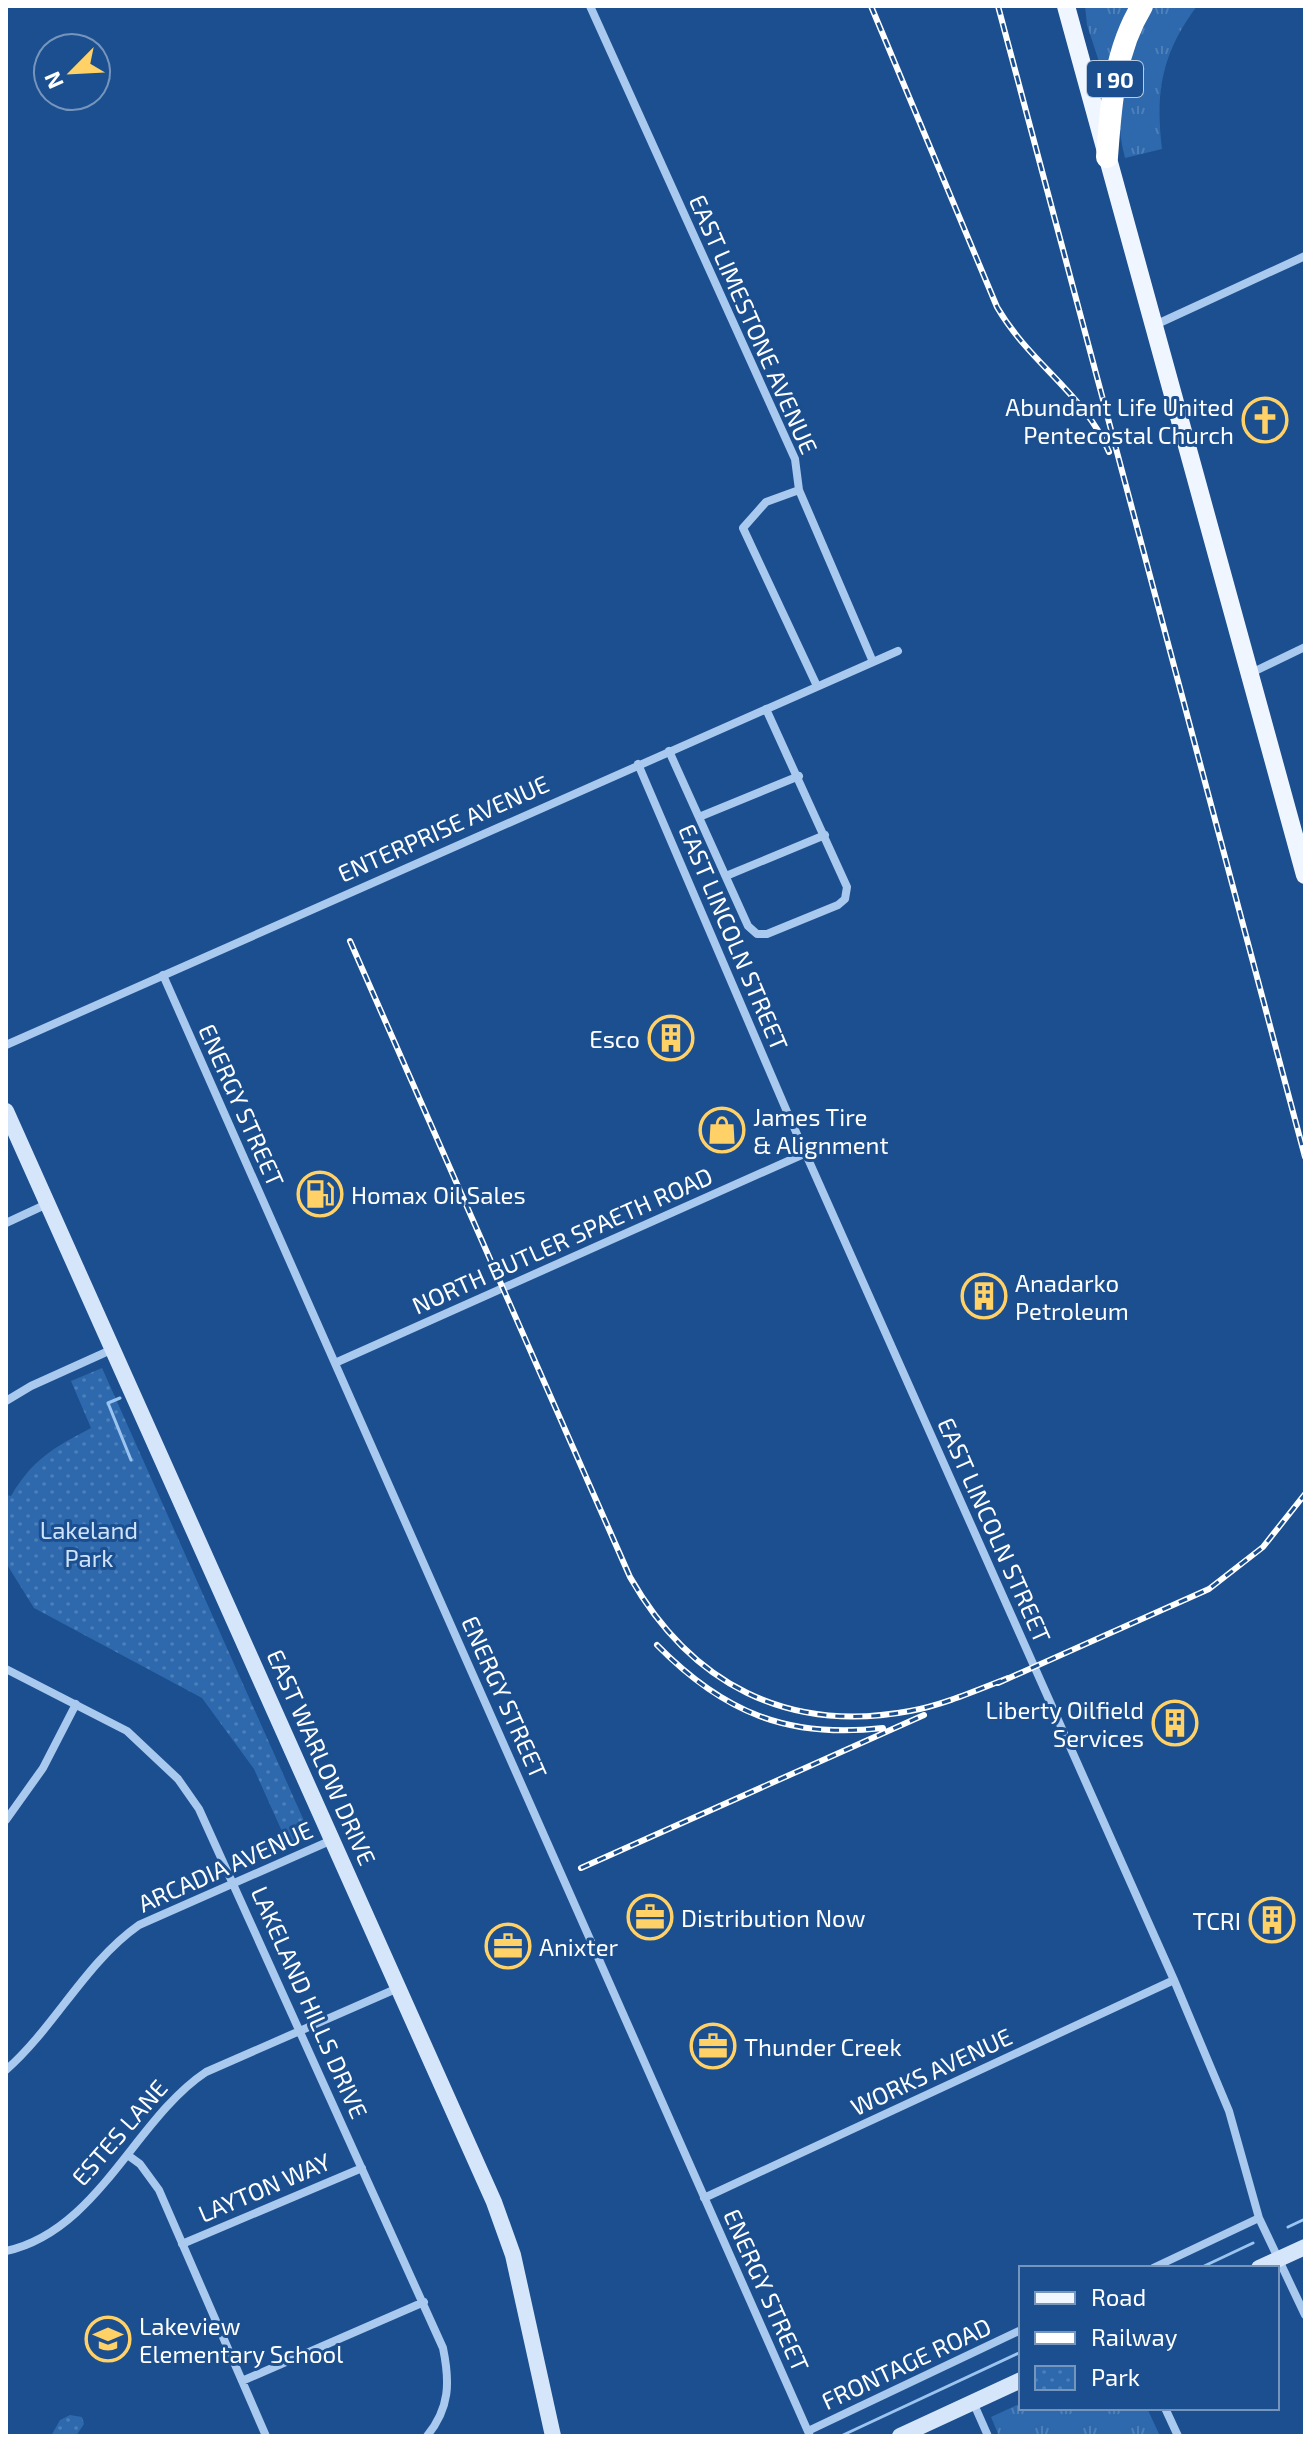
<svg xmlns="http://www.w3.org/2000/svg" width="1311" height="2442" viewBox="0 0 1311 2442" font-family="'Exo 2',sans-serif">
<defs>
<pattern id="grass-tufts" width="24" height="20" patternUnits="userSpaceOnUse" patternTransform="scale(2)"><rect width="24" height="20" fill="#2e69ad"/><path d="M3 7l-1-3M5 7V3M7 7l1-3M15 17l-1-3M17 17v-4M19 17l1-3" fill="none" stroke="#4d80b9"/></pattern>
<pattern id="park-dots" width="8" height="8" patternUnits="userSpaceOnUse" patternTransform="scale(2)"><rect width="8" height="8" fill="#2e69ad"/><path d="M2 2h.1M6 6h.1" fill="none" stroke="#4d80b9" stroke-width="1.8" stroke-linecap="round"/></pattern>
</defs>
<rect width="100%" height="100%" fill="#1b4f8f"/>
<path fill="url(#grass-tufts)" d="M1085 6H1134L1105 80 1087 25Z
M1148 6H1197C1162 53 1155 92 1162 149L1125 158C1110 101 1127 58 1148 6Z
M1021 2403V2408H1147L1160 2436H999L991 2417Z"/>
<path fill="url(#park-dots)" d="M102 1368 309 1832 306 1839 289 1847 254 1769 202 1698 34 1608 6 1563V1495L11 1496C33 1459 53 1448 91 1428L71 1381Z
M70 2415 82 2417 84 2424 76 2436H51L60 2420Z"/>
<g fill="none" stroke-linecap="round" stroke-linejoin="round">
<path stroke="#9cc4f0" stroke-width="3" d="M120 1398 108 1403 131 1460
M1288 2227 1305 2219
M1200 2268 1253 2243
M841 2436 1021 2352"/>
<path stroke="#a9c9ee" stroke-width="8" d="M590 6 795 459 799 490 873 662
M1155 325 1305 256
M799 490 766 502 743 528 817 686
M1251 673 1305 647
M669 751 748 926 757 934H767L838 905 845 899 847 887 766 709
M638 764 788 1114 1174 1980 1229 2111 1259 2218 1305 2315
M699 817 799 776
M726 876 825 835
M163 975 810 2436
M6 1045 898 651
M6 1223 47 1204
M335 1363 806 1153
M6 1401 31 1386 113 1349
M6 1669 127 1731 178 1779 199 1809 443 2348C450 2382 450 2408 427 2436
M6 1820 43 1768 76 1704
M6 2070C55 2027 85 1963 139 1925L332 1840
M129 2156 140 2164 159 2190 266 2436
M704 2198 1174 1980
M182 2244 362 2168
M6 2251C98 2231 135 2119 206 2072L398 1988
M1153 2268 1259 2218
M242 2381 424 2302
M973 2402 988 2436
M1165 2408 1178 2436
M808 2431 1021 2330"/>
<path stroke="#d6e6fa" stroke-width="16" d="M6 1111 494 2202 513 2255 553 2436
M1259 2268 1305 2247
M900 2436 1021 2380"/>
<path stroke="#f0f6ff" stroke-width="18" d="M1066 6 1305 875"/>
<path stroke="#fff" stroke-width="22" d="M1107 157C1111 104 1114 52 1142 6"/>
<g stroke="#fff" stroke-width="6">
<path id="rail" d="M871 6 997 307C1030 364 1084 393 1109 452
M998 6 1305 1157
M350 941 630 1577C691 1684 787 1734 910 1711 943 1705 977 1690 1008 1678
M657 1645C723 1712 787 1739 883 1728
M998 1683 1209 1589 1263 1547 1305 1494
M581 1868 924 1715"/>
</g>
<use href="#rail" stroke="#1b4f8f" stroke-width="3" stroke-dasharray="9" stroke-linecap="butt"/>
</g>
<defs>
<g id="church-ring" transform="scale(2.3)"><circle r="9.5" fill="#1b4f8f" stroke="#ffd166" stroke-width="1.5"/><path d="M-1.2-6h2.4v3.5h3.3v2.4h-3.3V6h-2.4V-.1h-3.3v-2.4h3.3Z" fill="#ffd166"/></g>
<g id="building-ring" transform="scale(2.3)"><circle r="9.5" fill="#1b4f8f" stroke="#ffd166" stroke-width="1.5"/><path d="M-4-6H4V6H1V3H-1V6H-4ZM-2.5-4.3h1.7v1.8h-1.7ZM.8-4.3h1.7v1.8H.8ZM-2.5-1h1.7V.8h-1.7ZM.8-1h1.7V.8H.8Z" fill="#ffd166"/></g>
<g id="shop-ring" transform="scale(2.3)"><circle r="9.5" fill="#1b4f8f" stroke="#ffd166" stroke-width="1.5"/><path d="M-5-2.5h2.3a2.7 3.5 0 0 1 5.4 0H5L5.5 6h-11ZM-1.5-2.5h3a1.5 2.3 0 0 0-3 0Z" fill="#ffd166"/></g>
<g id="fuel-ring" transform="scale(2.3)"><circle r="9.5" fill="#1b4f8f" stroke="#ffd166" stroke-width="1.5"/><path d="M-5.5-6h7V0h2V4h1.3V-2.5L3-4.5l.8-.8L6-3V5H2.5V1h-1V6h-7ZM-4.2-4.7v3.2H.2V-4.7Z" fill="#ffd166"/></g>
<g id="office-ring" transform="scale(2.3)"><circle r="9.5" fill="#1b4f8f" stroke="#ffd166" stroke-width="1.5"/><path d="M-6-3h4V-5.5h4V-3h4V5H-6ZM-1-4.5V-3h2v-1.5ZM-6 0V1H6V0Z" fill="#ffd166"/></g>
<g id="school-ring" transform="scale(2.3)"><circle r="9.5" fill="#1b4f8f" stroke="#ffd166" stroke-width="1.5"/><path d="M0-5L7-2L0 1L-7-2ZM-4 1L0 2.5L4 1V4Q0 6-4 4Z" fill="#ffd166"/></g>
</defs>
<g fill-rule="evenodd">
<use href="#church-ring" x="1265" y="420"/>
<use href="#building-ring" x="671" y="1038"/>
<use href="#shop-ring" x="722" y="1130"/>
<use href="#fuel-ring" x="320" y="1194"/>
<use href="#building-ring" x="984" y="1296"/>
<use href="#building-ring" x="1175" y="1723"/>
<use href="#office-ring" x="650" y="1917"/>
<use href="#building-ring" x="1272" y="1920"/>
<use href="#office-ring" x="508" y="1946"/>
<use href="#office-ring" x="713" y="2046"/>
<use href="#school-ring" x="108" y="2339"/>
</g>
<g text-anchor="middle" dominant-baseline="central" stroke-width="6" stroke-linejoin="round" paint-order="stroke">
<rect fill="#1b4f8f" stroke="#bbcadd" stroke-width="2" x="1087" y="61" width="56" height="36" rx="6"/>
<g font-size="22" font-weight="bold" fill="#fff">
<text x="1115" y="79">I 90</text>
</g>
<g font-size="24" fill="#fff" stroke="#1b4f8f">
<text transform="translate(754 324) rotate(66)">EAST LIMESTONE AVENUE</text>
<text transform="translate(443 828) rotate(-24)">ENTERPRISE AVENUE</text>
<text transform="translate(734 937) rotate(67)">EAST LINCOLN STREET</text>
<text transform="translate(242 1105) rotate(66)">ENERGY STREET</text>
<text transform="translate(562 1240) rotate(-24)">NORTH BUTLER SPAETH ROAD</text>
<text transform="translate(995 1530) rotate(66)">EAST LINCOLN STREET</text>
<text transform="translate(505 1697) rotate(66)">ENERGY STREET</text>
<text transform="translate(322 1757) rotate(66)">EAST WARLOW DRIVE</text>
<text transform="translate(225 1866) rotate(-24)">ARCADIA AVENUE</text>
<text transform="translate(310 2002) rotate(66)">LAKELAND HILLS DRIVE</text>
<text transform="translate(931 2071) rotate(-25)">WORKS AVENUE</text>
<text transform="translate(119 2132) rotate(-49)">ESTES LANE</text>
<text transform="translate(264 2187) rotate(-23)">LAYTON WAY</text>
<text transform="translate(767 2290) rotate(66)">ENERGY STREET</text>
<text transform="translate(906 2363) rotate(-25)">FRONTAGE ROAD</text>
</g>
<g font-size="24" fill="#fff" stroke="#1b4f8f" text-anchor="start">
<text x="1234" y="406" text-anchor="end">Abundant Life United<tspan x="1234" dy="28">Pentecostal Church</tspan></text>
<text x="640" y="1038" text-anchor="end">Esco</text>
<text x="753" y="1116">James Tire<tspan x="753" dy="28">&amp; Alignment</tspan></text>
<text x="351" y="1194">Homax Oil Sales</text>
<text x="1015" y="1282">Anadarko<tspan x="1015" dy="28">Petroleum</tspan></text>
<text x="1144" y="1709" text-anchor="end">Liberty Oilfield<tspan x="1144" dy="28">Services</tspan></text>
<text x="681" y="1917">Distribution Now</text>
<text x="1241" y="1920" text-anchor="end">TCRI</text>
<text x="539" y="1946">Anixter</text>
<text x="744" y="2046">Thunder Creek</text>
<text x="139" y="2325">Lakeview<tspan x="139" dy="28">Elementary School</tspan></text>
</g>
<g font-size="24" fill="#cfe3fa" stroke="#1b4f8f">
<text x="89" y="1529">Lakeland<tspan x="89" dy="28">Park</tspan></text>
</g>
</g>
<rect width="1311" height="2442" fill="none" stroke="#ffffff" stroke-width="16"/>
<rect x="1019" y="2266" width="260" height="144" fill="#1b4f8f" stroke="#7695bc" stroke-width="2"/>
<rect x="1035" y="2292" width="40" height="12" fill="#f0f6ff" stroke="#7695bc" stroke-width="2"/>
<text x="1091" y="2306" font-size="24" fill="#ffffff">Road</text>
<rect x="1035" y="2332" width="40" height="12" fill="#ffffff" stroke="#7695bc" stroke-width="2"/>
<text x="1091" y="2346" font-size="24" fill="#ffffff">Railway</text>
<rect x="1035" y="2366" width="40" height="24" fill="url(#park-dots)" stroke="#7695bc" stroke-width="2"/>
<text x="1091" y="2386" font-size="24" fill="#ffffff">Park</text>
<g transform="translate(72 72) rotate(246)"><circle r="38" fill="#1b4f8f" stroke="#7695bc" stroke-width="2"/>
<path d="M0-6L14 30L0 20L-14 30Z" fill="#ffd166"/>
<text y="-12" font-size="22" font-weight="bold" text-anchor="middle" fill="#ffffff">N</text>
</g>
</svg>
